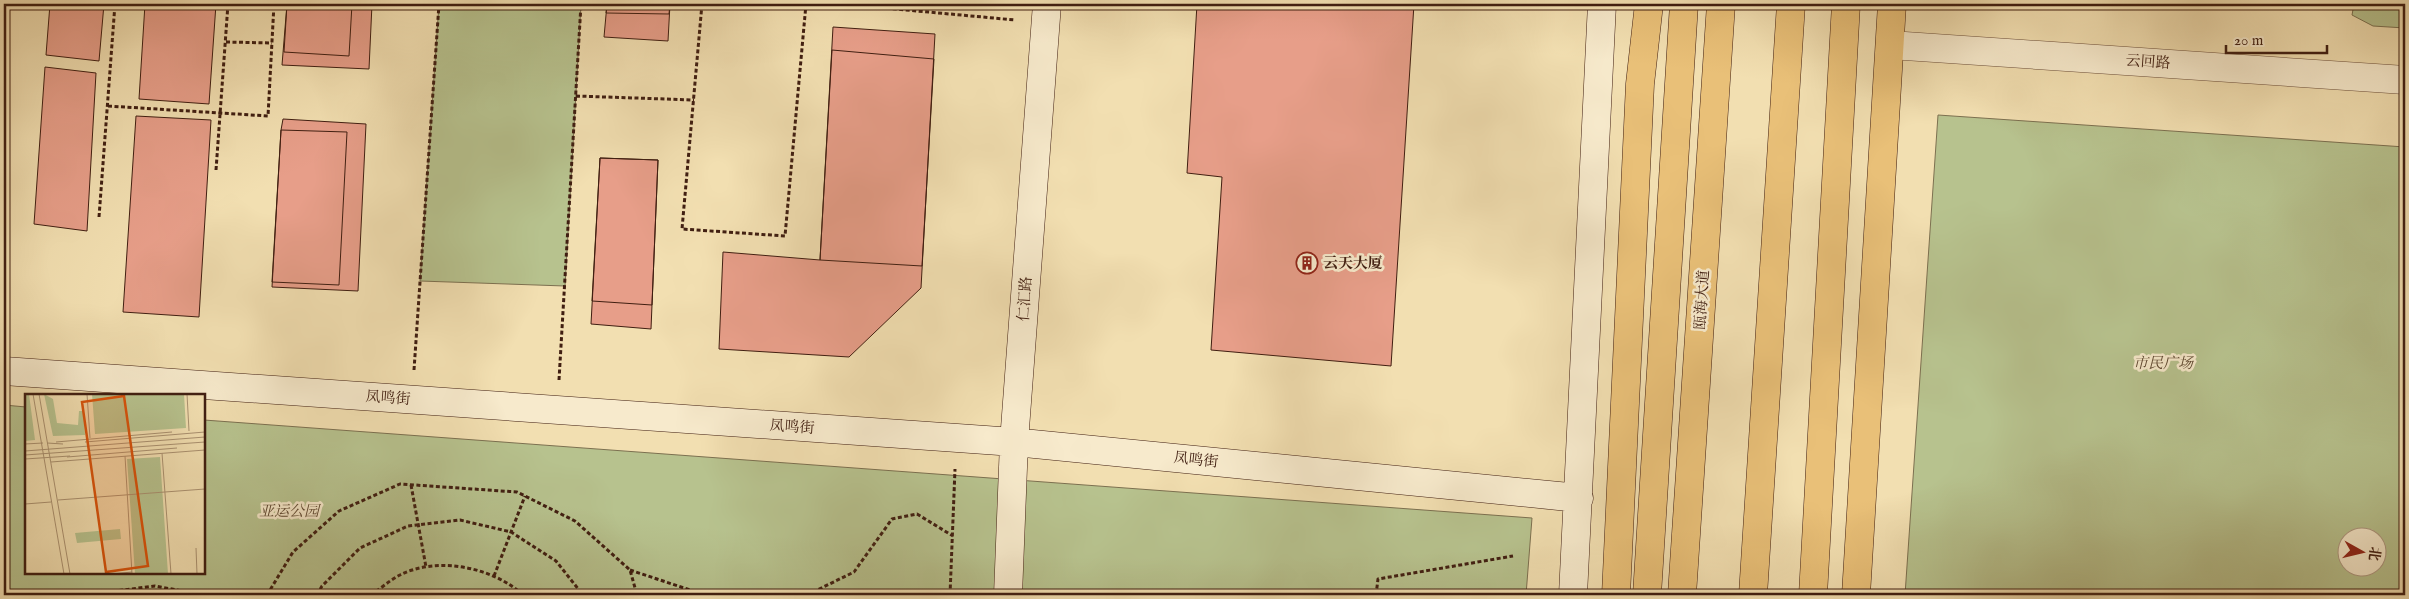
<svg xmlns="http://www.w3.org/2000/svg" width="2409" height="599" viewBox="0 0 2409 599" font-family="'IM FELL English','Noto Serif SC',serif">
<rect width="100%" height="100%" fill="#f2dfb1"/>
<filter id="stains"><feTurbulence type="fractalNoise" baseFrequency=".004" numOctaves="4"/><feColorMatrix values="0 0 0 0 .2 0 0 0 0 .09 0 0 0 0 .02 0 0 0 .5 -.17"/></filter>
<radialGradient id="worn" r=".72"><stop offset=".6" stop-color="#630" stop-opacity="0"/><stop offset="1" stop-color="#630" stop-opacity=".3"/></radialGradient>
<path fill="#b7c28e" stroke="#7c7050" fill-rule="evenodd" d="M439 4H581L565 286 420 281Z
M2206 4H2288L2287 9Z
M2354 4H2405V28L2373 26 2352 15Z
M1938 115 2405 147V595H1905ZM2346 536H2376V566H2346Z
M4 405 26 407V573H204V420L1532 518 1526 595H4Z"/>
<path fill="#e79e89" stroke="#401e11" d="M50 4H104L99 61 46 55Z
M145 4H216L209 104 139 99Z
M287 4H352L349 56 284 52Z
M287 4H372L369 69 282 65Z
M607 4H670L668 41 604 37Z
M607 4H670L669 14 606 13Z
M1197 4H1414L1391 366 1211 350 1222 177 1187 173Z
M833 27 935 34 921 288 849 357 719 349 723 252 820 260Z
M832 50 934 59 922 266 820 260Z
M45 67 96 73 87 231 34 224Z
M136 116 211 120 199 317 123 312Z
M283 119 366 124 358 291 272 287 281 130Z
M281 130 347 132 339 285 272 282Z
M600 158 658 160 651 329 591 324Z
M600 158 658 160 652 305 592 301Z"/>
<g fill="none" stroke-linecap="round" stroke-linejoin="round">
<g stroke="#6c4e39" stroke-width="29">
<path id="street" d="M1890 45 2405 80"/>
</g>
<g stroke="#401e11" stroke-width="29">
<path id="secondary" d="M4 371 1014 442 1579 498
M1008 595 1014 442 1047 4
M1573 595 1602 4"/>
</g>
<g stroke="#401e11" stroke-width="29">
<path id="primary" d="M1647 595 1684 4
M1856 595 1892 4"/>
</g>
<g stroke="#401e11" stroke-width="29">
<path id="highway" d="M1616 595 1640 84 1649 4
M1682 595 1721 4
M1753 595 1791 4
M1813 595 1846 4"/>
</g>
<path stroke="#401e11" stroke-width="3" stroke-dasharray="4 2.5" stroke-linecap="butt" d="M702 4 682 229 785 236 806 4
M841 4 1015 20
M226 42 272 43
M576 96 694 100
M108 106 268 116 274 4
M216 170 228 4
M99 217 115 4
M414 370 439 4
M559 380 581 4
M411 485 426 567
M630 570 705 595
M494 576 525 496
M4 589 14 595H83L155 586 204 595
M267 595 293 552 339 511 400 484 517 492 575 521 630 570 637 595
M317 595 322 586 360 548 408 526 460 520 511 532 556 561 583 595
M371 595C380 589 390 580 400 575 437 556 493 567 523 595
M807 595 854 572 892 519 917 514 953 536
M950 595 955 469
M1376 595 1378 579 1513 556"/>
<use href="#street" stroke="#f7eacc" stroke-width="28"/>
<use href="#secondary" stroke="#f7eacc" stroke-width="28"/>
<use href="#primary" stroke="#e9c078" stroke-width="28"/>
<use href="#highway" stroke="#e9c078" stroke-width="28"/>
</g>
<defs>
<g id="building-ring" transform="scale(1.125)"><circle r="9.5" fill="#f7eacc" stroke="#8f2418" stroke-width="1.5"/><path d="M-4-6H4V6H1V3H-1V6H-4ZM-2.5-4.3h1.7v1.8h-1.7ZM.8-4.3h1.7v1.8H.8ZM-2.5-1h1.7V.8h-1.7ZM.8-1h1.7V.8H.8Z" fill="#8f2418"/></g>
</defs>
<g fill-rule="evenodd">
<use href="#building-ring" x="1307" y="263"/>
</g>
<g text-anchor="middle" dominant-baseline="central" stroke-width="5" stroke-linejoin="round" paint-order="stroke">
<g font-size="15" fill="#401e11" stroke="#f7eacc">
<text transform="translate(2148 62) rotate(4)">云回路</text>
<text transform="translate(1025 299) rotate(-86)">仁汇路</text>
<text transform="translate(1702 300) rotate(-86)">瓯海大道</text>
<text transform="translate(388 398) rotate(4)">凤鸣街</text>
<text transform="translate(792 427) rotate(4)">凤鸣街</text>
<text transform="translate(1196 460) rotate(6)">凤鸣街</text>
</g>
<g font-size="15" font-weight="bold" fill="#401e11" stroke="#f7eacc" text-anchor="start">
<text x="1323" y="263">云天大厦</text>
</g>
<g font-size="15" font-style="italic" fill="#5e4730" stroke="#f7eacc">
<text x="2163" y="363">市民广场</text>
<text x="289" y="511">亚运公园</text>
</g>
</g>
<g transform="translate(25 394)">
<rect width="180" height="180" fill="#f2dfb1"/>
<path d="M0 0H4L10 46 0 47ZM19 0 28 5 32 29 53 31 54 17H59L60 41 28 42ZM67 0H159L161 34 70 40ZM135 63 143 180H110L102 65ZM95 135 96 145 52 149 50 139Z" fill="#b7c28e"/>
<path fill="none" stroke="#ab9271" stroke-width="1" d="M8 0 39 180M14 0 45 180M62 0 65 44M162 0 164 37M31 48 147 38M60 48 180 38M22 49 38 50M0 50 18 49M0 57 180 43M137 59 146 180M0 61 180 48M100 62 107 180M42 63 152 54M0 65 45 62M26 68 180 56M33 106 180 95M0 110 26 108M171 154 172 180M87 180 107 178"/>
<path fill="#d7530c" fill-opacity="0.15" stroke="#d7530c" stroke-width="2.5" d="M99 2 123 172 81 178 57 8Z"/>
<rect width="180" height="180" fill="none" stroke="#401e11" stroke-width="2.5"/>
</g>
<rect width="2409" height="599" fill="none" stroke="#f2dfb1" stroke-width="20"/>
<rect x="5" y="5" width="2399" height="589" fill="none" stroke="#401e11" stroke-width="2.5"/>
<rect x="10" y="10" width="2389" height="579" fill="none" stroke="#401e11"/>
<g transform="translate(2362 552) rotate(98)"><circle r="24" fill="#f7eacc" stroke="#ae9881"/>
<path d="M0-4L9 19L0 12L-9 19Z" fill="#8f2418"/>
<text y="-8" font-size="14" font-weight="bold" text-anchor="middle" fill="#401e11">北</text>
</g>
<path d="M2226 45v8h101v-8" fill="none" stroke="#401e11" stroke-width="2.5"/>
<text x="2234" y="45" font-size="15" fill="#401e11" stroke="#f7eacc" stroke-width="4" paint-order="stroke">20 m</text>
<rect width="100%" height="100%" filter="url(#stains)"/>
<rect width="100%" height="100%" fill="url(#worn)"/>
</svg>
